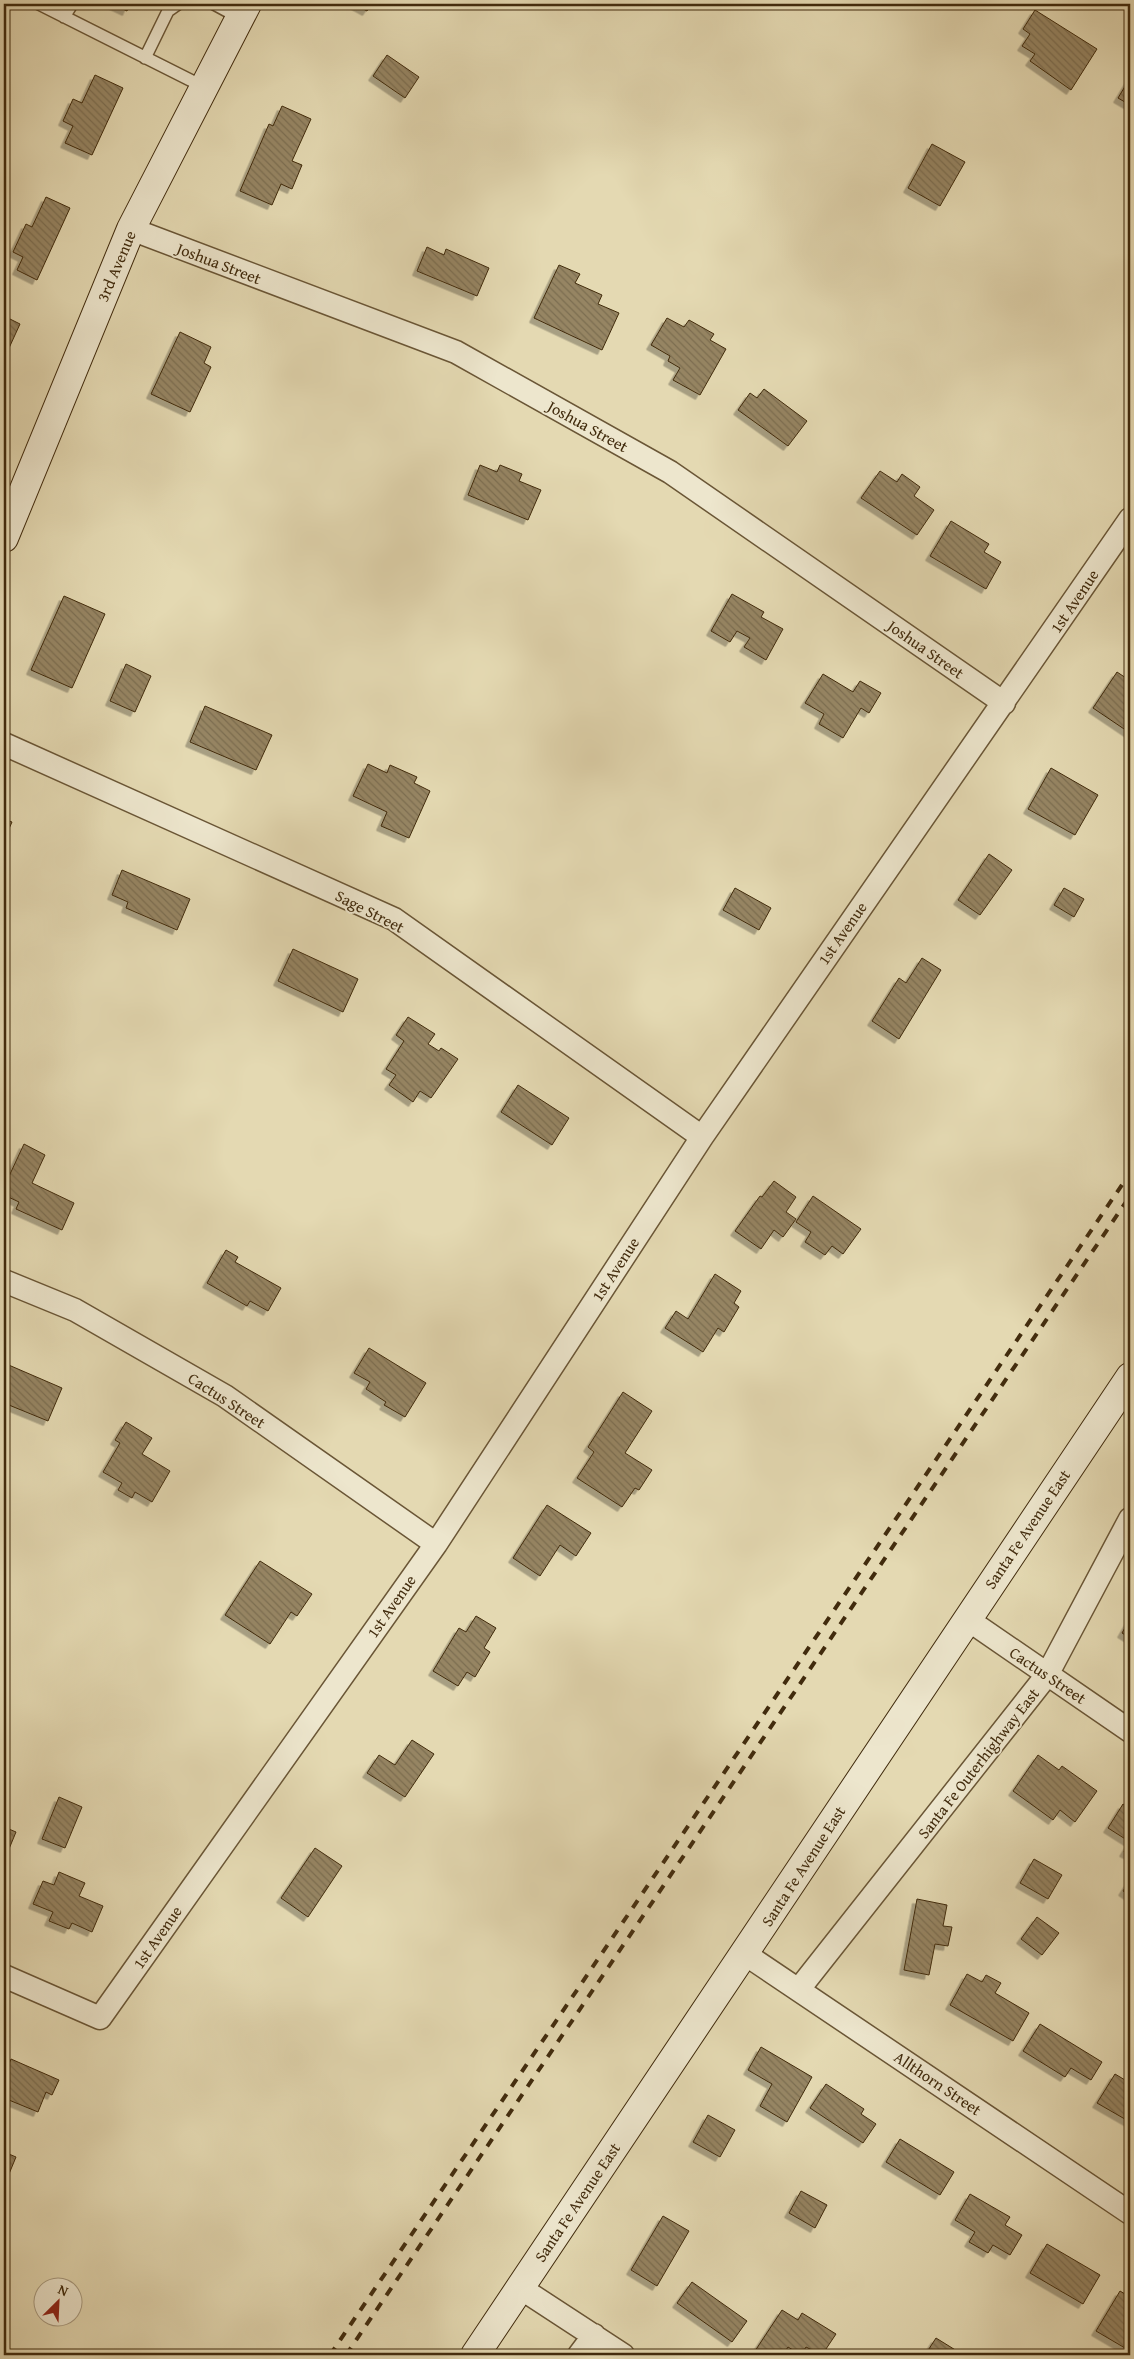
<svg xmlns="http://www.w3.org/2000/svg" width="1134" height="2359" viewBox="0 0 1134 2359" font-family="'Gentium Book Plus',serif">
<defs>
<pattern id="building-back-hatch" width="6" height="6" patternUnits="userSpaceOnUse" patternTransform="scale(1.25)"><rect width="6" height="6" fill="#968563"/><path d="M-1 5l2 2M0 0l6 6M5-1l2 2" fill="none" stroke="#7c6d50"/></pattern>
<filter id="shadow"><feDropShadow dx="-4.5" dy="4.5" stdDeviation="0" flood-color="#0004"/></filter>
</defs>
<rect width="100%" height="100%" fill="#e4d9b2"/>
<filter id="stains"><feTurbulence type="fractalNoise" baseFrequency=".004" numOctaves="4"/><feColorMatrix values="0 0 0 0 .2 0 0 0 0 .09 0 0 0 0 .02 0 0 0 .5 -.17"/></filter>
<radialGradient id="worn" r=".72"><stop offset=".6" stop-color="#630" stop-opacity="0"/><stop offset="1" stop-color="#630" stop-opacity=".3"/></radialGradient>
<path fill="url(#building-back-hatch)" stroke="#412b0d" filter="url(#shadow)" d="M112 4H130L127 11Z
M354 4H372L367 11Z
M1035 10 1097 49 1071 90 1030 61 1035 54 1022 46 1030 34 1023 29Z
M387 55 419 77 405 98 373 76Z
M95 75 123 88 92 155 65 143 73 126 63 121 73 99 82 103Z
M1130 78V105L1118 98Z
M282 106 311 119 292 161 302 165 292 189 281 184 272 205 240 191 269 124 273 126Z
M932 144 965 162 940 206 908 188Z
M46 197 70 208 37 280 17 270 23 257 13 252 26 224 32 227Z
M427 247 444 255 446 249 489 268 477 296 417 271Z
M559 265 580 274 575 283 602 295 598 304 619 313 602 350 534 318Z
M4 316 20 324 4 359Z
M667 318 684 327 689 320 714 334 710 340 726 349 700 395 673 380 680 368 668 361 670 356 651 345Z
M180 332 211 347 204 363 211 367 190 412 151 394Z
M764 389 807 421 788 446 738 410 750 393 757 398Z
M480 465 497 472 500 465 522 474 519 481 541 490 528 520 468 495Z
M880 471 897 482 902 474 920 487 914 496 934 510 917 535 861 498Z
M951 521 989 544 984 552 1001 562 986 589 930 556Z
M732 594 764 612 761 617 783 629 766 660 744 647 750 638 737 631 730 642 711 631Z
M64 596 105 614 72 688 31 670Z
M126 664 151 676 135 712 110 701Z
M1130 671V733L1093 708 1117 672 1126 678Z
M823 674 853 692 860 681 881 693 869 713 861 708 843 738 819 724 824 714 805 703Z
M205 706 272 735 256 770 190 742Z
M368 764 387 773 390 765 417 777 414 783 430 791 409 838 381 826 387 812 353 796Z
M1051 768 1098 795 1075 835 1028 809Z
M4 819 12 822 4 840Z
M989 854 1012 870 980 915 958 900Z
M122 870 190 899 177 930 126 908 128 902 112 895Z
M735 888 771 908 759 930 723 910Z
M1064 888 1084 899 1074 917 1054 905Z
M293 949 358 979 343 1012 278 981Z
M922 958 941 970 899 1039 872 1021 899 978 906 983Z
M408 1017 435 1034 428 1044 439 1051 441 1048 458 1059 431 1098 420 1091 413 1102 389 1085 396 1075 386 1069 404 1041 396 1035Z
M518 1085 569 1118 552 1145 501 1112Z
M24 1144 45 1155 32 1183 74 1203 62 1230 16 1209 19 1202 4 1195V1187Z
M774 1181 796 1197 786 1212 796 1219 783 1237 774 1230 761 1249 735 1231 760 1196 762 1197Z
M813 1196 861 1229 843 1254 832 1246 825 1255 805 1242 811 1232 796 1222Z
M226 1250 238 1257 235 1262 281 1288 268 1311 250 1301 247 1306 207 1283Z
M715 1274 741 1291 734 1303 739 1307 724 1332 718 1328 703 1352 665 1328 676 1311 688 1319Z
M369 1348 426 1383 405 1417 384 1405 386 1402 366 1389 370 1382 354 1373Z
M4 1363 62 1388 48 1421 4 1403Z
M623 1392 652 1411 625 1453 652 1470 639 1490 635 1488 622 1507 577 1478 594 1452 588 1447Z
M126 1422 152 1438 142 1454 170 1471 152 1502 135 1492 132 1498 118 1490 122 1483 103 1472 120 1443 115 1440Z
M547 1505 591 1533 576 1556 560 1545 540 1576 513 1558Z
M260 1561 312 1594 297 1616 291 1612 270 1644 225 1615Z
M476 1616 496 1628 484 1648 490 1652 475 1677 467 1672 458 1686 433 1671 459 1628 466 1632Z
M1130 1619V1638L1122 1633Z
M412 1740 434 1754 405 1797 367 1773 379 1755 395 1765Z
M1038 1755 1059 1770 1062 1766 1097 1791 1075 1822 1060 1810 1053 1820 1013 1791Z
M59 1797 82 1807 65 1848 42 1839Z
M1123 1804 1130 1808V1842L1108 1828Z
M4 1827 16 1832 4 1861Z
M1130 1842V1855L1124 1852Z
M315 1848 342 1866 308 1917 281 1898Z
M1034 1859 1062 1875 1048 1899 1020 1883Z
M59 1872 85 1883 79 1896 103 1906 92 1932 72 1923 69 1929 49 1921 53 1912 33 1904 43 1881 54 1885Z
M1130 1880V1896L1123 1891Z
M917 1899 947 1905 943 1926 952 1927 948 1946 935 1944 929 1975 904 1970Z
M1037 1917 1059 1933 1042 1955 1021 1939Z
M967 1974 982 1982 986 1975 1001 1983 995 1993 1029 2013 1013 2041 950 2005Z
M1040 2024 1102 2062 1091 2080 1071 2068 1065 2077 1023 2051Z
M761 2047 812 2077 787 2122 760 2106 772 2084 748 2070Z
M11 2059 59 2080 52 2095 46 2092 38 2112 4 2098V2077Z
M1115 2074 1130 2083V2122L1097 2103Z
M826 2084 864 2109 861 2114 876 2124 863 2143 810 2108Z
M708 2115 735 2130 720 2157 693 2142Z
M900 2139 954 2172 940 2195 886 2162Z
M4 2152 16 2157 4 2186Z
M801 2191 827 2205 815 2228 789 2213Z
M970 2194 1010 2217 1005 2225 1022 2235 1010 2255 993 2245 988 2253 969 2242 975 2232 955 2220Z
M663 2216 689 2231 657 2286 631 2270Z
M1047 2244 1100 2275 1083 2304 1030 2273Z
M692 2282 747 2321 732 2342 677 2303Z
M1120 2291 1130 2297V2351L1096 2331Z
M782 2310 798 2320 802 2313 836 2334 822 2355 806 2347 801 2355 788 2347 783 2355 753 2354Z
M936 2338 957 2351 954 2355H925Z
M859 2351 866 2355H856Z"/>
<g fill="none" stroke-linecap="round" stroke-linejoin="round">
<g stroke="#6a5636" stroke-width="14">
<path id="lane" d="M39 4 204 87
M214 4 240 18
M64 17 72 4
M145 58 168 11 178 4"/>
</g>
<g stroke="#6a5636" stroke-width="25">
<path id="street" d="M131 229 456 352 670 472 1004 703
M4 744 394 919 702 1137
M4 1281 75 1310 225 1396 436 1544
M967 1619 1130 1731
M745 1954 1130 2213
M4 1976 100 2018 436 1544 702 1137 1130 519
M799 1989 1047 1675 1130 1519
M519 2287 623 2355
M579 2355 594 2335"/>
</g>
<g stroke="#412b0d" stroke-width="30">
<path id="secondary" d="M4 538 131 229 247 4
M475 2355 1130 1377"/>
</g>
<use href="#lane" stroke="#ede6cd" stroke-width="11"/>
<use href="#street" stroke="#ede6cd" stroke-width="22"/>
<use href="#secondary" stroke="#ede6cd" stroke-width="28"/>
<path stroke="#412b0d" stroke-width="4" stroke-dasharray="9 9" stroke-linecap="butt" d="M330 2355 1130 1173
M346 2355 1130 1196"/>
</g>
<g text-anchor="middle" dominant-baseline="central" stroke-width="4" stroke-linejoin="round" paint-order="stroke">
<g font-size="16" fill="#412b0d" stroke="#ede6cd">
<text transform="translate(219 263) rotate(21)">Joshua Street</text>
<text transform="translate(116 266) rotate(-67)">3rd Avenue</text>
<text transform="translate(588 426) rotate(29)">Joshua Street</text>
<text transform="translate(1074 601) rotate(-56)">1st Avenue</text>
<text transform="translate(926 649) rotate(35)">Joshua Street</text>
<text transform="translate(370 911) rotate(27)">Sage Street</text>
<text transform="translate(842 933) rotate(-55)">1st Avenue</text>
<text transform="translate(615 1269) rotate(-57)">1st Avenue</text>
<text transform="translate(227 1400) rotate(33)">Cactus Street</text>
<text transform="translate(1027 1529) rotate(-56)">Santa Fe Avenue East</text>
<text transform="translate(391 1606) rotate(-55)">1st Avenue</text>
<text transform="translate(1048 1675) rotate(34)">Cactus Street</text>
<text transform="translate(978 1763) rotate(-52)">Santa Fe Outerhighway East</text>
<text transform="translate(803 1866) rotate(-57)">Santa Fe Avenue East</text>
<text transform="translate(157 1937) rotate(-55)">1st Avenue</text>
<text transform="translate(938 2083) rotate(34)">Allthorn Street</text>
<text transform="translate(577 2202) rotate(-56)">Santa Fe Avenue East</text>
</g>
</g>
<rect width="1134" height="2359" fill="none" stroke="#e4d9b2" stroke-width="20"/>
<rect x="5" y="5" width="1124" height="2349" fill="none" stroke="#412b0d" stroke-width="2.5"/>
<rect x="10" y="10" width="1114" height="2339" fill="none" stroke="#412b0d"/>
<g transform="translate(58 2302) rotate(24)"><circle r="24" fill="#ede6cd" stroke="#a89b80"/>
<path d="M0-4L9 19L0 12L-9 19Z" fill="#8f2418"/>
<text y="-8" font-size="14" font-weight="bold" text-anchor="middle" fill="#412b0d">N</text>
</g>
<rect width="100%" height="100%" filter="url(#stains)"/>
<rect width="100%" height="100%" fill="url(#worn)"/>
</svg>
